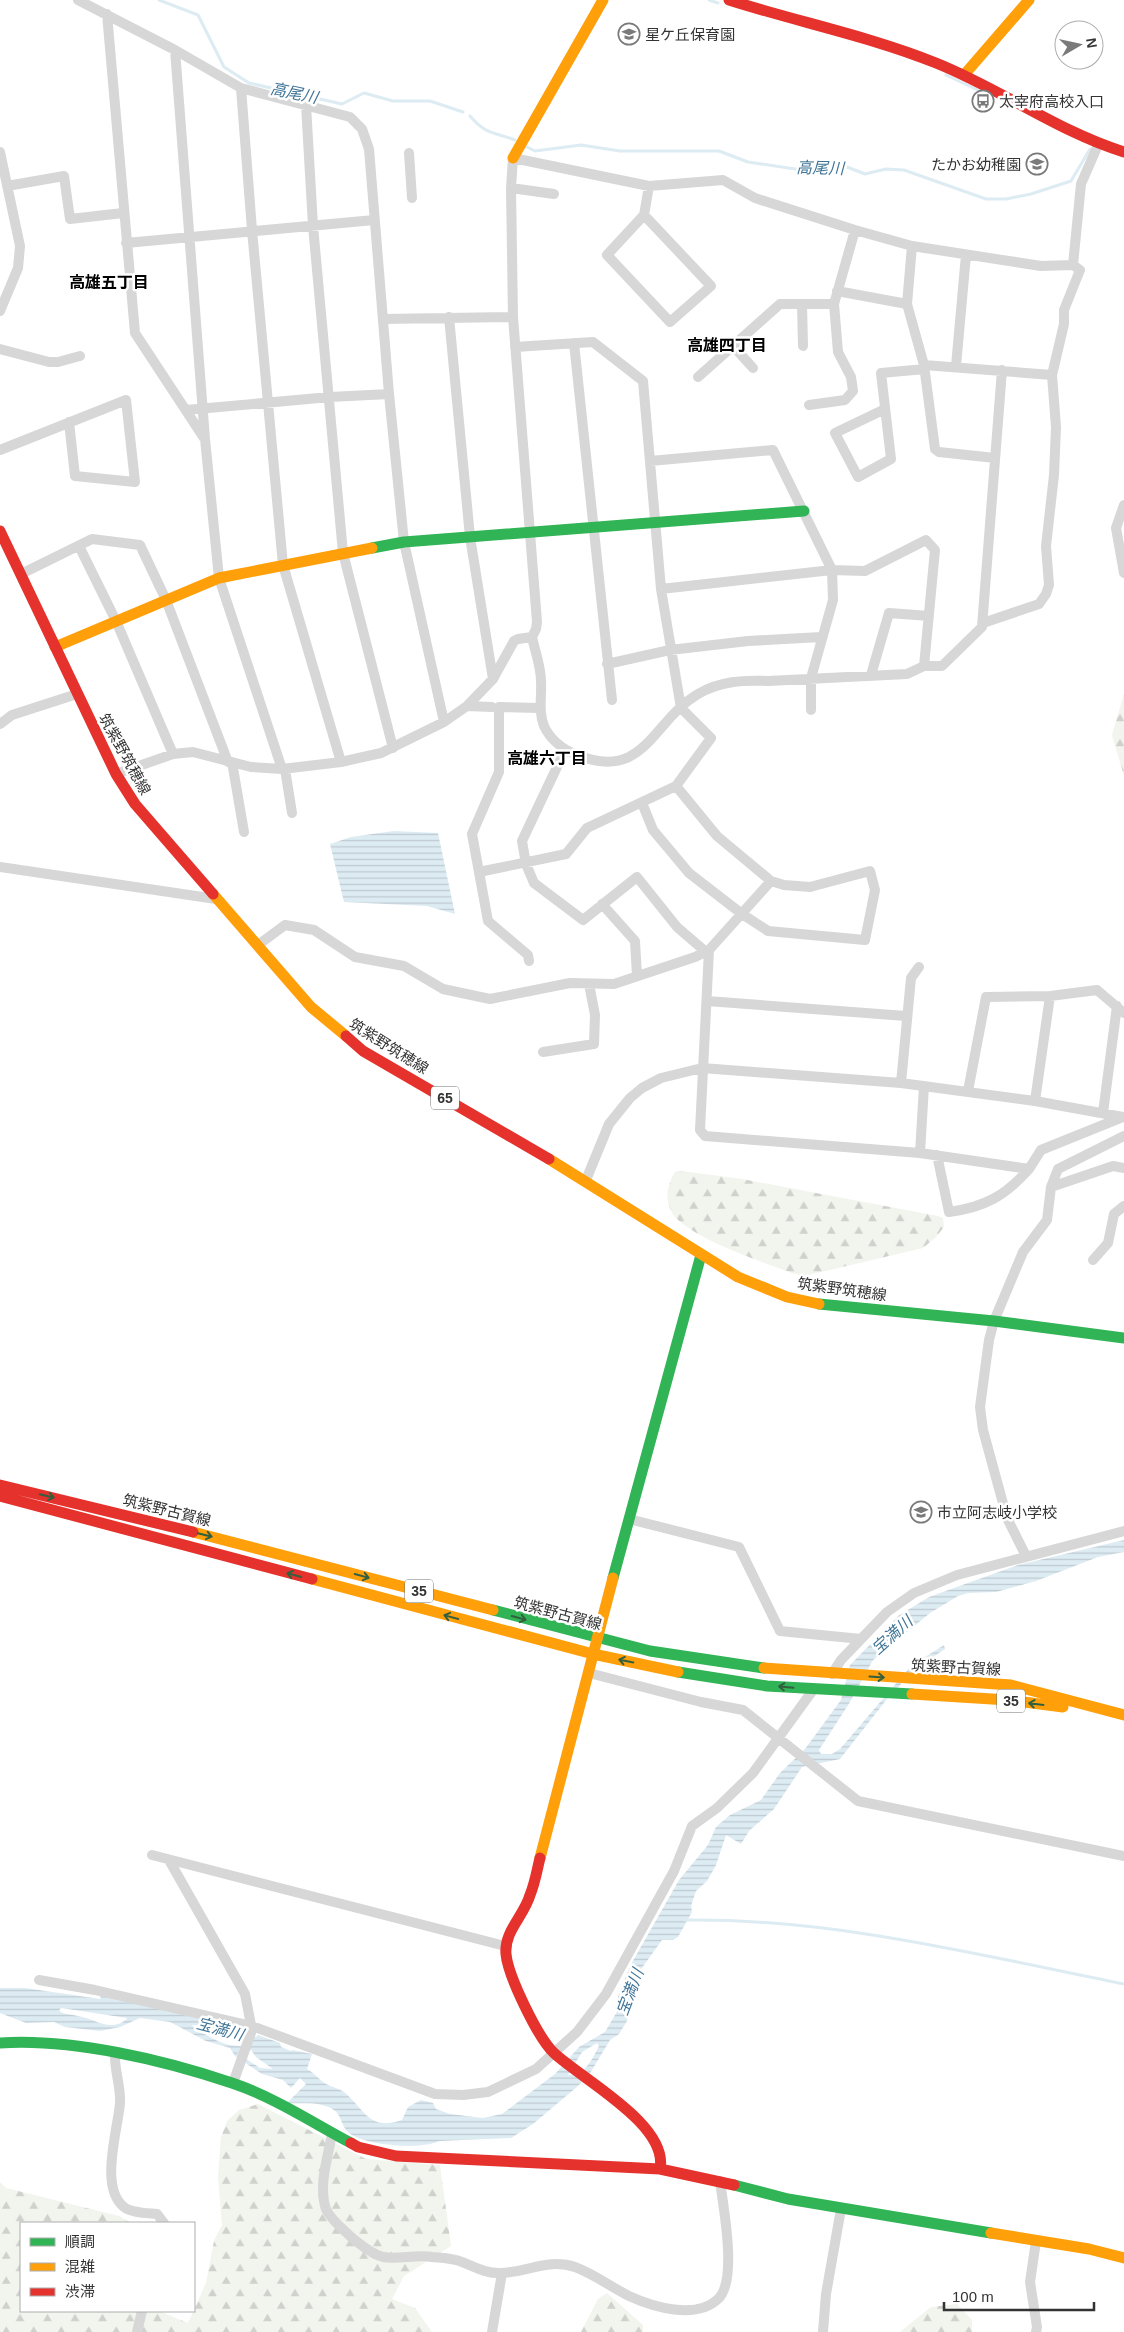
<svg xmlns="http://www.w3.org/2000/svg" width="1124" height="2332" viewBox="0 0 1124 2332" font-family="Helvetica,'Noto Sans JP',sans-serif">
<defs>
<pattern id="forest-firs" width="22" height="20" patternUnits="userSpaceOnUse" patternTransform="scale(1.25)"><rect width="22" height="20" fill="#f1f5ed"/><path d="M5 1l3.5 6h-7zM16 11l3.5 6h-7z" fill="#cfd2cc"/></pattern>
<pattern id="water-rules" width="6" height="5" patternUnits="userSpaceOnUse" patternTransform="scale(1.25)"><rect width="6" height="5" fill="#ddebf3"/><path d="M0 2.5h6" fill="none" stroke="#becad1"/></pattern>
</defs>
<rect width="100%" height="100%" fill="#fff"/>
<path fill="url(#forest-firs)" d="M1124 694V776L1112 735Z
M681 1171 742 1179 938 1216 943 1218 944 1227 936 1237 923 1248 804 1276 792 1273C764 1262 681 1236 670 1209 665 1195 668 1184 675 1172Z
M258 2104 366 2159 440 2165 451 2246 404 2276 392 2299 415 2308 432 2332H0V2182L6 2188 119 2216 131 2223H21V2311H159L188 2323 206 2283 214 2241 222 2225 218 2177 221 2137 227 2121 239 2110Z
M607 2293 643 2325V2332H581L598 2299Z
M957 2304 972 2320V2332H900L931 2307Z"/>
<path fill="url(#water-rules)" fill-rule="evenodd" d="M394 831 438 833 455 914 427 906 344 902 330 844 351 837Z
M1124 1540V1552L1098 1557 1036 1581 996 1592 968 1593 958 1596 930 1613 873 1660 850 1702 819 1750 821 1754H832L840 1749 911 1666 944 1645 945 1649 915 1669 887 1699 840 1759 802 1767 774 1809 749 1831 741 1844 726 1835 716 1865 707 1881 696 1891 691 1906 692 1912 678 1937 673 1940H662L639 1972 633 1985 630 2009 627 2021 619 2034 610 2040 589 2075 578 2086 533 2124 511 2138 439 2141C423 2150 361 2146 347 2131 338 2120 343 2110 322 2105 311 2102 298 2104 287 2103L306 2084 300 2078 291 2088 283 2080 262 2074 235 2056 230 2048 206 2041 170 2022 140 2018 120 2027 100 2031 65 2027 54 2022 26 2023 0 2013V1988H25L100 1999 101 1995 237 2028 256 2037 258 2035 280 2043 281 2047 291 2051 292 2050 312 2054 307 2069C315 2073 319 2080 326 2084 332 2087 338 2088 344 2092 366 2111 369 2131 402 2120L408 2107 421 2100 433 2103 436 2109 450 2114 483 2118 502 2114 555 2074 579 2047 605 2032 618 2010V1997L630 1966 679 1880 708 1845 716 1827 730 1815 761 1800 780 1773 805 1749 841 1700 850 1665 898 1616 929 1597 1018 1565ZM61 2008 127 2018V2019C110 2033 96 2019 78 2016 71 2014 65 2015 59 2011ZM192 2025 215 2028 236 2040 247 2038 252 2045C226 2049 216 2040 194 2028ZM597 2043 599 2046C592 2059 586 2075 568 2075L582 2052ZM251 2050 256 2057 273 2069 260 2068 237 2053Z"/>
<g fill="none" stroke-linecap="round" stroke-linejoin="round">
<path stroke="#ddebf3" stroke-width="3" d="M159 0 198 15 224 67 249 83 342 104 364 93 393 101H430L463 112
M709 0 718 3
M946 75 984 93
M470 116C486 135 494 132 515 140
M527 147 535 151 581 145 620 151H719L748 162 795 169 847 167 865 174 886 169 904 170 986 199H1006L1031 194 1071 181 1090 149
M685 1920C834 1918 979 1955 1124 1984"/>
<path stroke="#d7d7d7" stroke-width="10" d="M78 0 175 50 241 88 350 117 362 129 369 149 389 394 404 542 444 722
M107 14 135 333 204 438
M175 50 205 439 219 578 282 769
M241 88 252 230 283 565 341 762
M306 105 313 226 343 553 393 748
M0 152 20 246 18 268 0 311
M409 153 412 198
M7 186 64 176 70 219 123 213
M511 188 554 194
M644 215 711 286 670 322 607 255 644 215 649 186
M126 243 374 220
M912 246 907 304 924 365 935 449 939 452 995 458
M837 291 907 304
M802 304 803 346
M449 317 470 537 493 679
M383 319 513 317
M574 343 612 700
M734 347 753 368
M0 349 49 362H58L80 356
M924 365 1052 375 1056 427 1054 475 1046 546 1049 585 1046 594 1039 604 983 623
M956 366 966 255
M1002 370 982 627 942 666H924L907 674 768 681C743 680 720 681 698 694 652 721 645 782 577 755 562 749 551 741 544 726 538 710 542 697 541 681 541 667 535 651 532 637L536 629 537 622 513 317 511 188 513 158 649 186 723 180 755 198 855 230 912 246 1041 266 1073 265 1081 184 1098 145
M1052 375 1064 324V310L1080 270 1073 265
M698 377 780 304H834
M809 405 845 400 853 391 851 377 838 352 834 304 855 230
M885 409 835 433 858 477 891 459 881 373 925 369
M186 410 330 397 389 394
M0 450 126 400 135 482 75 476 69 422
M650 461 773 450 832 570 833 600 811 678V710
M1124 505 1116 528 1124 573
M79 546 116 621 173 754
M21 574 92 539 140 545 166 600 228 762
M661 589 832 570 865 571 926 540 935 550 924 666
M607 664 670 650 748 641 821 637
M871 675 889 613 929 616
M467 706 492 707
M0 724 12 715 77 694
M565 750 522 841 526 864 534 883 583 920 637 877 677 927 706 952
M232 762 244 832
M285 769 292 813
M116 774 173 754 193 752 251 767 282 769 341 762 381 753 444 722 467 706 493 679 514 641 518 639 532 637
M642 803 653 830 689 873 742 914 768 931 865 940 875 890 870 871 810 887 784 885 771 881 717 836 676 786
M0 867 216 899
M479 872 566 854 587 828 676 786 711 738 681 708 661 589 643 381 593 342 515 347
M602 904 635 941 637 976
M258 945 285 925 314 930 355 957 404 966 443 989 490 999 570 983 614 984 695 957 709 950 771 881
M709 950 700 1130 705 1136 920 1153 1029 1169 1041 1150 1123 1117
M529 961 528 955 488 921 472 834 499 772V707L540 708
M707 1001 906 1016
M543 1052 594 1044 595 1015 589 984
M901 1083 911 978 919 967
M968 1091 986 997 1050 996 1097 990 1124 1013
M1035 1101 1050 996
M1103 1113 1117 1006
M920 1153 924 1086
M937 1155 949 1212C985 1207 1005 1196 1029 1169
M586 1180 609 1124 630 1098 642 1088 661 1078 702 1068 901 1083 1035 1101 1123 1117
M1051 1187 1113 1166 1124 1168
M1093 1260 1108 1243 1114 1214 1124 1206
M629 1519 739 1547 780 1631 861 1639
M1026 1556 1007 1518 983 1430 980 1407 989 1340 994 1321 1023 1252 1047 1220 1051 1187 1058 1169 1124 1136
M589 1673 701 1702 743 1710 858 1801 1124 1856
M832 1674 841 1660 887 1612 914 1593 957 1575 1124 1531
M152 1855 505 1946
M169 1860 245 1994 252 2030 233 2083
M39 1980 95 1990 252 2026 435 2094 463 2095 488 2092 536 2069 577 2032 606 1994 674 1871 692 1826 717 1808 753 1773 813 1690
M115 2053C114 2070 121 2086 120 2103 118 2129 99 2188 124 2207 131 2213 148 2213 157 2214L164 2223
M332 2134C328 2157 318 2186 326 2209 330 2219 343 2229 351 2237 360 2244 371 2254 383 2257 399 2260 416 2254 432 2257 441 2258 453 2258 462 2262 475 2267 487 2274 501 2273 528 2272 549 2258 575 2267 594 2274 611 2287 629 2296 653 2307 696 2320 718 2299 738 2281 723 2206 720 2181
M137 2332 142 2311
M492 2332 502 2273
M823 2332 826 2294 841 2209
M1036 2332 1037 2327 1030 2282 1036 2241"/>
<path stroke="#30b455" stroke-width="11" d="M372 548 404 542 804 511
M819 1304 994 1321 1124 1338
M613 1578 701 1255
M493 1610 650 1651 764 1668
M678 1672 767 1686 912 1694
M0 2043C71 2038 164 2060 232 2083 274 2097 313 2123 351 2143
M734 2185 788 2199 991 2233"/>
<path stroke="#ff9f0a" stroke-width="11" d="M964 75 1029 0
M513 158 603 0
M55 647 219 578 372 548
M213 894 311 1007 346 1036
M549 1159 738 1277 787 1297 819 1304
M193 1532 493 1610
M312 1579 593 1654 678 1672
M764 1668 1011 1685 1124 1715
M912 1694 1008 1700 1063 1707
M540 1858 613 1578
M991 2233 1089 2249 1124 2258"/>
<path stroke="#e5322d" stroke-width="11" d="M729 0C798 22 869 36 936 63 1001 89 1057 131 1124 152
M0 531 116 774 135 804 213 894
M346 1036 363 1051 549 1159
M0 1485 193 1532
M0 1496 312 1579
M540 1858C537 1870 535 1883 530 1895 524 1916 504 1931 506 1954 508 1976 538 2038 554 2053 583 2080 669 2125 660 2169
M351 2143 358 2147 396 2156 660 2169 734 2185"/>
</g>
<defs><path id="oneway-shaft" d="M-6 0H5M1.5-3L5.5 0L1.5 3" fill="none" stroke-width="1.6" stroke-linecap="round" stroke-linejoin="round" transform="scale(1.25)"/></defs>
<g stroke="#32603f">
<use href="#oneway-shaft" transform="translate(47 1496) rotate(13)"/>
<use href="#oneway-shaft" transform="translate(205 1535) rotate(14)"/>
<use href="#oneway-shaft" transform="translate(294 1575) rotate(-165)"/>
<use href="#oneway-shaft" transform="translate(362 1576) rotate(15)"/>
<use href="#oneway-shaft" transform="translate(451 1617) rotate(-165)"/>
<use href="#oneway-shaft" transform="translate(519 1618) rotate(15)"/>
<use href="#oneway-shaft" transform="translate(626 1661) rotate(-169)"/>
<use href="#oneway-shaft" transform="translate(877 1677) rotate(4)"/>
<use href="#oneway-shaft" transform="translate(786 1687) rotate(-175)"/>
<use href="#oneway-shaft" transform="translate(1036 1704) rotate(-173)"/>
</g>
<defs>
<g id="school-ring" transform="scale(1.125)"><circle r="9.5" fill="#fff" stroke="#7a7a7a" stroke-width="1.5"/><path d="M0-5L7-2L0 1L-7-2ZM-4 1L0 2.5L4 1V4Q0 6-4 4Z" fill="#7a7a7a"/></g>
<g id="bus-ring" transform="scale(1.125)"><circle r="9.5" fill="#fff" stroke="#7a7a7a" stroke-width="1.5"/><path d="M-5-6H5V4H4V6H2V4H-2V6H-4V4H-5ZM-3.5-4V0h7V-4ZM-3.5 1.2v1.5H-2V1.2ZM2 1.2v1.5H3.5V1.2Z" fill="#7a7a7a"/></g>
</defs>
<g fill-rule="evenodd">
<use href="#school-ring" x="629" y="34"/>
<use href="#bus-ring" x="983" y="101"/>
<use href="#school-ring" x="1037" y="164"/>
<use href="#school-ring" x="921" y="1512"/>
</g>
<g text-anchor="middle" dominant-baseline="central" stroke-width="5" stroke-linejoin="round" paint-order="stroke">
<g fill="#fff" stroke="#707070" stroke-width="1">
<rect x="431" y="1086.5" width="28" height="23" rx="4"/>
<rect x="405" y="1579.5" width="28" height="23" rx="4"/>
<rect x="997" y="1689.5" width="28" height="23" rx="4"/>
</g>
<g font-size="14" font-weight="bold" fill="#333">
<text x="445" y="1098">65</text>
<text x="419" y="1591">35</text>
<text x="1011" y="1701">35</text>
</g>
<g font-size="15" fill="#333" stroke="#fff" text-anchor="start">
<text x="645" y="34">星ケ丘保育園</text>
<text x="999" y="101">太宰府高校入口</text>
<text x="1021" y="164" text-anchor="end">たかお幼稚園</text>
<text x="937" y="1512">市立阿志岐小学校</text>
</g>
<g font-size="15" fill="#333" stroke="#fff">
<text transform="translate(125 754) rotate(61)">筑紫野筑穂線</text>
<text transform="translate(389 1046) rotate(32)">筑紫野筑穂線</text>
<text transform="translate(842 1289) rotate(8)">筑紫野筑穂線</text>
<text transform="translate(167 1510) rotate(14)">筑紫野古賀線</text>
<text transform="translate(558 1613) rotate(15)">筑紫野古賀線</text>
<text transform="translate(956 1667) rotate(3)">筑紫野古賀線</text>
</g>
<g font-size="16" font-style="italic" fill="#3f7597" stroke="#fff">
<text transform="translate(294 93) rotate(12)">高尾川</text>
<text transform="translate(820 168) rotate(1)">高尾川</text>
<text transform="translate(892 1635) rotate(-42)">宝満川</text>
<text transform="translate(630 1992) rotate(-69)">宝満川</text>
<text transform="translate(220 2029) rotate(15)">宝満川</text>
</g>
<g font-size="16" font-weight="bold" fill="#000" stroke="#fff">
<text x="109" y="282">高雄五丁目</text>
<text x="727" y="345">高雄四丁目</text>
<text x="547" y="758">高雄六丁目</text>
</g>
</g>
<rect x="20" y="2222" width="175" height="90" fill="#ffffff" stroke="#adadad"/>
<rect x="30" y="2238" width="25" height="8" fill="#30b455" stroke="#adadad"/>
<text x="65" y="2247" font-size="15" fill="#333333">順調</text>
<rect x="30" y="2263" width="25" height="8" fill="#ff9f0a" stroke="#adadad"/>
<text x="65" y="2272" font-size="15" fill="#333333">混雑</text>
<rect x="30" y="2288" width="25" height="8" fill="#e5322d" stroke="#adadad"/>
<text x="65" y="2297" font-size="15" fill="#333333">渋滞</text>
<g transform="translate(1079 45) rotate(81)"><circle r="24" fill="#ffffff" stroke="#adadad"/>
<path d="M0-4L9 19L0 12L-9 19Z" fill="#7a7a7a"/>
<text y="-8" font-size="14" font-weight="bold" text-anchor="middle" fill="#333333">N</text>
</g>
<path d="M944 2302v8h150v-8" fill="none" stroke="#333333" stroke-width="2.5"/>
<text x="952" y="2302" font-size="15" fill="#333333" stroke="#ffffff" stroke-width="4" paint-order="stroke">100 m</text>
</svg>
